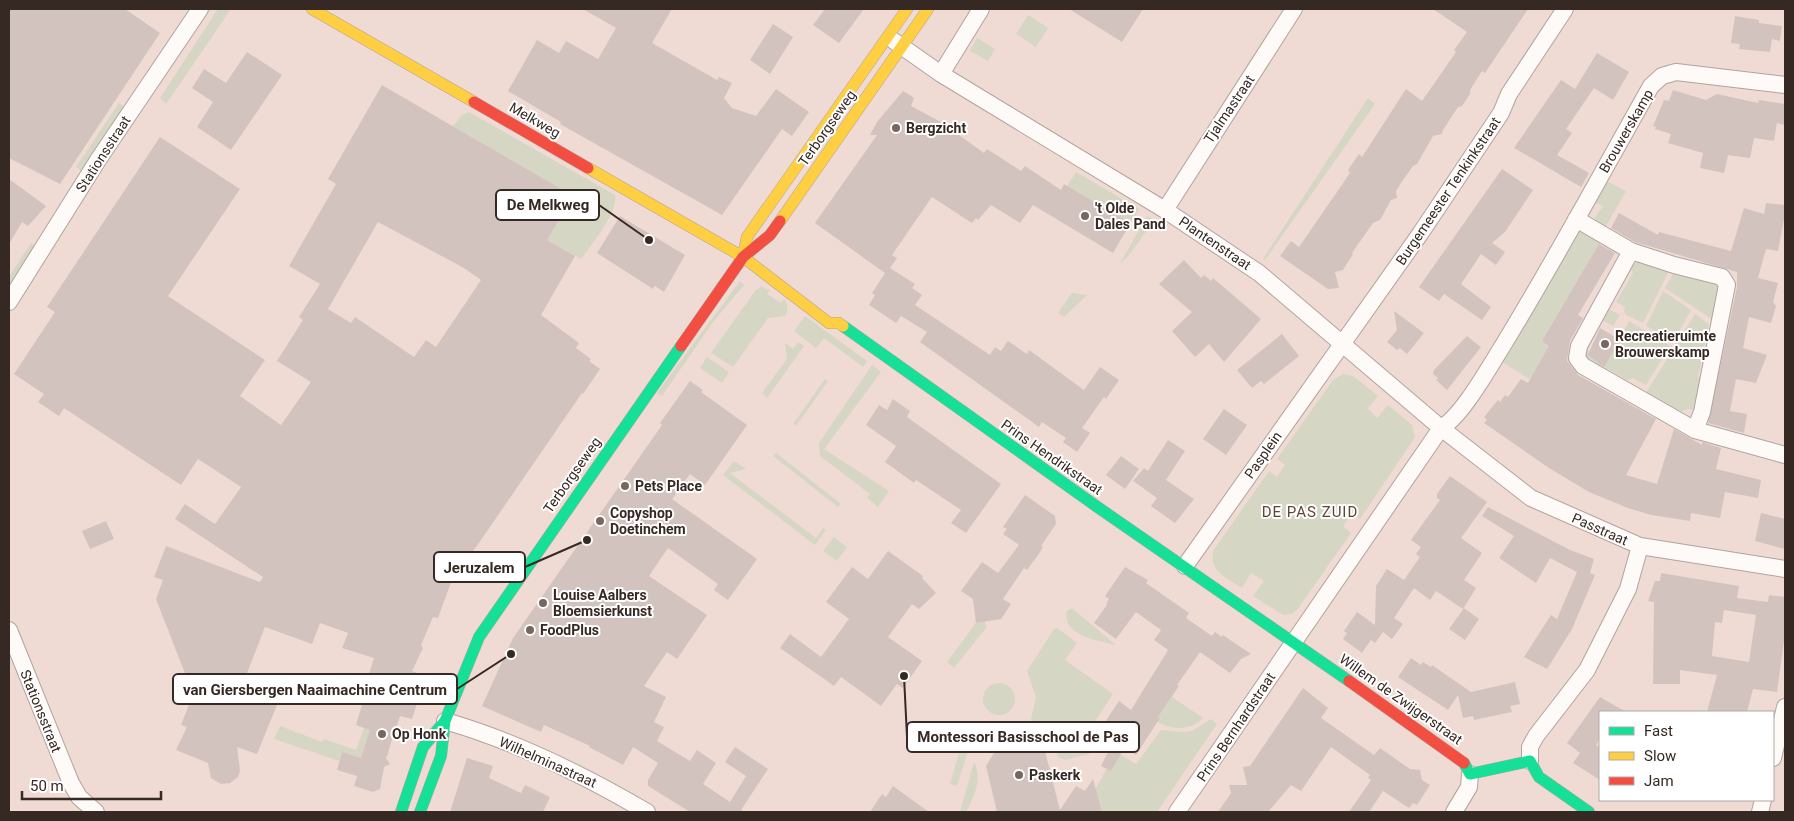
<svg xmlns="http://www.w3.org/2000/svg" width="1794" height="821" viewBox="0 0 1794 821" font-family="Roboto,sans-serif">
<rect width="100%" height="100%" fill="#efdbd3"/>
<path fill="#d6d6c4" d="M218 9H231L166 104 160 98Z
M1028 15 1048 28 1036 47 1016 34Z
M977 38 995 49 988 61 970 51Z
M1368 98 1375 104 1265 260 1263 259Z
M119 103 126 108 83 172 76 167Z
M469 112 615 195C618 213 592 244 581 259L547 240 452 127 462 115Z
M1076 172 1139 209 1126 231 1067 186Z
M1607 181 1626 191 1604 230 1592 222 1603 206 1596 203 1587 220 1585 217Z
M1147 216 1154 220 1130 254 1119 265Z
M1577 228 1618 248 1616 252 1600 243 1542 341 1549 346V391L1502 362Z
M31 243 36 246 9 289V277Z
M1639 261 1671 267 1643 323 1626 315 1624 311 1625 307 1616 302 1633 273 1630 267Z
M1673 274 1704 281 1710 277 1721 286 1716 322 1665 288Z
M740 281 744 285 713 322 662 396 657 393Z
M761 287 770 290 767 294 781 303 784 299C788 304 789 310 785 316L768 318 733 367 711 353 755 291Z
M1663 291 1691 310 1673 342 1646 326Z
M1072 293 1087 295 1064 317 1058 313Z
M1606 308 1620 315 1613 326 1600 319Z
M1695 314 1709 324 1698 377 1704 378 1695 410 1688 409 1675 414 1644 396Z
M805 316 867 361 863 367 824 338 816 348 794 331Z
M1629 321 1670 346 1646 385 1633 378 1627 380 1604 367 1597 369 1586 363 1582 351 1586 349 1605 360 1620 340Z
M798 342 804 346 767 398 762 393 787 359 785 343 793 349Z
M707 357 729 372 722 383 700 368Z
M872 365 881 372 824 449 889 491 878 507 867 498 870 494 820 456 819 443Z
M1343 374 1353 376 1378 396 1368 408 1377 418 1388 405 1412 425 1415 437 1360 519 1352 513 1343 526 1351 533 1297 610 1292 614 1283 615 1253 596 1264 581 1251 573 1242 588C1227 578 1209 571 1213 551L1269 471 1277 477 1285 465 1277 459 1333 380Z
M825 379 828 381 796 426 793 424Z
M776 453 841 504 838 507 773 456Z
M734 461 746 469 730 473 816 538 823 528 826 530 815 545 723 475Z
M834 537 847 547 837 561 823 551Z
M1072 608 1116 645C1100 641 1061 636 1067 611Z
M985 621 986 628 954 668 947 662 976 623Z
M1057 628 1077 643 1065 660 1113 694 1089 730 1099 739 1089 754 1065 760 1058 757 1055 750 1032 724 1031 719 1036 697 1027 671 1054 629Z
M983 699a16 16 0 1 1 32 0a16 16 0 1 1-32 0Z
M1172 697 1203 718C1191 731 1171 730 1158 722V717Z
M1211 719 1217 724 1157 812H1078L1090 800 1094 787 1096 788 1116 752 1136 764 1161 730 1182 732 1192 731Z
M963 722 975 729 957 786 950 784 966 729Z
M280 726 322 742 324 739 356 750 364 728 371 730 369 738 390 745 388 756 364 749 361 758 342 752 339 761 274 739Z
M974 762C983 779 974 797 966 812H960Z"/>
<path fill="#d3c3be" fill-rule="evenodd" d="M9 9H125L160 33 60 184 9 158Z
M583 9H672L652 43 717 80 719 77 732 83 724 98 732 108 756 116 776 89 809 112 792 136 782 129 722 215 560 124 561 122 508 91 537 40 559 53 566 41 598 59 616 28Z
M825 9H864L839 43 813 25Z
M1069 9H1143L1122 42Z
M1433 9H1528L1485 73 1482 71 1470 90V94L1462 106 1458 107 1443 130 1442 134 1433 136 1417 164 1413 166 1401 183 1396 191 1397 198 1391 200 1380 220 1373 223 1368 230 1352 253 1353 254 1343 270 1335 272 1339 288 1328 289 1280 256 1291 241 1299 247 1350 173 1348 170 1359 154 1362 157 1406 89 1422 101 1456 52 1454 50 1467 32Z
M1735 16 1759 20V23L1782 26 1780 41 1772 39 1770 52 1739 49 1740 44 1731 43Z
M773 24 793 37 770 74 750 60Z
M247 52 282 75 231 150 197 127 213 102 192 88 204 69 226 83Z
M1597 53 1629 72 1613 100 1594 88 1566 129 1572 133 1557 155 1589 173 1581 187 1514 148 1561 80 1575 89Z
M382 85 573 196 547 240 575 256 541 315 579 343 576 348 591 359 589 361 600 369 583 394 582 393 450 585 438 618 433 617 421 645 423 648 412 671 426 676 412 719 400 716 386 758 390 764 384 767 380 789 373 792 354 786 357 776 337 770 342 752 361 758 370 730 356 725 363 701 361 700 374 658 342 648 348 633 320 623 312 644 265 627 242 686 279 700 257 754 237 747 240 771 238 777 230 783 221 784 211 778 208 763 176 750 187 727 181 725 193 694 156 599 163 580 154 577 166 546 260 582 263 577 175 519 185 504 215 524 241 487 198 459 181 485 64 408 59 416 38 402 44 394 14 374 55 312 47 307 160 137 240 189 168 296 265 360 240 396 281 425 311 382 277 361 303 320 299 317 320 284 289 266 336 184 328 179ZM378 222 464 268 481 280 436 347 426 340 414 357 355 317 351 323 328 309Z
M1673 90 1706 100 1717 94 1758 103 1759 100 1785 104V125L1777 123 1774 141 1754 138 1750 158 1728 155 1724 173 1700 168 1703 153 1668 143 1671 134 1655 129 1656 127 1653 126 1664 100 1669 101Z
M903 91 914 98 911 106 941 122 984 153 987 149 1021 171 1025 166 1061 190 1064 184 1123 219 1118 227 1126 231 1113 253 1033 205 1020 223 991 205 978 220 976 218 972 223 932 197 892 255 897 258 890 268 915 284 912 288 922 295 915 305 990 355 995 347 1001 351 1008 341 1027 354 1029 350 1084 390 1100 367 1119 380 1106 399 1104 397 1082 428 1090 433 1077 452 1063 442 1066 438 1042 422 1039 427 920 342 927 332 901 316 896 323 869 305 875 295 872 293 885 273 815 223 877 135H870L877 122Z
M1502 169 1533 190 1505 232 1492 243 1505 252 1496 265 1481 254 1461 284 1491 307 1482 320 1444 294 1439 301 1419 287Z
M9 179 46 206 28 226 22 222 9 244Z
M1766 203 1785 205V214L1778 251 1766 249 1758 278 1778 283 1773 302 1776 306 1771 323 1749 317 1743 348 1767 355 1756 383 1736 379 1730 411 1747 414 1744 433 1708 423 1737 287V272L1635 242 1611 228 1619 213 1658 235 1659 232 1731 251 1744 208 1764 214Z
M620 216 685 255 664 292 655 286 653 289 597 253Z
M1599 244 1615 253 1578 315 1583 318 1570 341 1567 361 1578 375 1656 419 1626 475 1657 484 1674 429 1702 445V442L1721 448 1716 469 1761 480 1758 498 1725 492 1720 518 1691 513 1690 521 1651 515 1628 508 1589 492 1549 468 1484 423 1487 420 1484 417 1498 400 1500 402 1505 395 1508 397 1521 379 1528 383 1549 346 1542 341Z
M1184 260 1201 278 1204 275 1211 281 1213 278 1261 319 1224 362 1209 344 1195 357 1172 331 1192 312 1159 284Z
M1394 311 1424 333 1407 354 1400 348 1397 350 1387 342 1397 330Z
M1600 328 1620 340 1604 367 1588 355Z
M1282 334 1299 356 1264 384 1261 381 1252 388 1237 370Z
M1467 336 1481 347 1447 390 1436 380 1438 378 1433 374 1434 370Z
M690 381 703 390 701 392 747 425 705 485 690 474 672 499 757 559 728 600 714 590 718 584 668 548 649 576 707 615 677 659 667 652 644 686 666 697 654 722 664 727 657 741 690 761 697 750 716 763 703 784 730 802 746 776 725 762 735 747 768 769 741 810 745 812H690L648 786V780L658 763 633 747 623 765 589 747 590 746 544 725 541 732 482 706 513 638 662 425 660 423Z
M893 399 910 411 907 417 1001 484 966 533 951 523 961 510 916 480 914 483 885 462 896 446 866 425 879 405 887 410Z
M1224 409 1247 425 1226 455 1203 439Z
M1168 440 1185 451 1166 480 1194 499 1175 523 1151 506 1157 498 1133 481 1144 468 1148 471Z
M1121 456 1139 469 1125 489 1106 475Z
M1450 476 1487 502 1461 538 1482 553 1464 580 1476 588 1463 609 1436 591 1430 600 1414 588 1394 618 1403 624 1392 639 1383 632 1375 643 1371 640 1362 653 1343 639 1347 633 1344 631 1357 612 1375 625 1376 586 1387 569 1404 580 1420 557 1416 554 1421 547 1411 540 1440 500 1437 498V494Z
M1025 495 1055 516 1056 524 1041 546 1043 547 1038 555 1027 570 1024 568 1003 599 1011 604 1001 619 976 623 973 599 961 591 982 562 998 573 1019 545 1003 534 1007 529 1003 527Z
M1488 507 1570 550 1594 559 1590 573 1595 575 1572 629 1547 669 1524 657 1551 615 1557 619 1577 572 1550 558 1536 583 1499 558 1514 536 1482 516Z
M1761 513 1785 519V549L1755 541Z
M106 521 114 539 90 549 82 531Z
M888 551 923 576 922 578 936 593 919 609 912 604 888 637 922 661 903 688 897 684 881 706 841 677 834 686 780 648 790 634 821 657 849 619 826 602 852 567 868 579Z
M1125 567 1148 580 1146 583 1189 613 1186 618 1212 636 1215 632 1222 637 1223 635 1251 654 1241 659 1230 673 1200 652 1177 685 1179 686 1158 717 1160 718 1136 755 1125 747 1111 771 1101 766 1114 740 1111 738 1115 733 1103 725 1119 701 1131 710 1168 650 1154 640 1161 630 1136 612 1116 639 1094 623 1107 605 1106 604 1109 599 1105 596Z
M1661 573 1739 586 1737 598 1768 602 1769 595 1785 597V633L1777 692 1753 689 1747 712H1707L1717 675 1680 670V684H1653L1654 602 1648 601 1655 581H1660ZM1724 610 1756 615 1749 662 1712 656 1715 622 1722 623Z
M1464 608 1479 619 1465 640 1449 629Z
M1411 658 1421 665 1423 662 1431 667 1432 665 1471 692 1515 682 1520 704 1510 706 1512 712 1474 720 1473 716 1463 718 1458 695 1448 710 1398 677Z
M1303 688 1328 708 1321 718 1374 755 1380 748 1410 769 1420 770 1422 780 1430 785 1417 805 1413 803 1409 808 1383 791 1369 812H1349L1371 780 1368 778 1370 775 1331 747 1301 791 1291 785 1268 812H1218L1231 793 1229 785H1247L1243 767 1250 766Z
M1600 697 1626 712H1600V738L1596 745 1600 748V780L1573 763 1580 753 1567 743Z
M1026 737 1045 751 1060 810 1076 786 1085 791 1093 779 1102 812H997L986 766 999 745 1006 749 1022 745Z
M467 758 493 766 489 778 521 793 525 785 550 797 543 812H450Z
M893 786 929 812H870L882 794 886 797Z"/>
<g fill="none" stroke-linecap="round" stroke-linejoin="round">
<g stroke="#b2a39d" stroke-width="18">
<path id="street" d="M894 41 941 74 1165 210 1259 273 1441 428 1531 498 1640 546 1785 569
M941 74 981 9
M1165 210 1294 9
M1576 219 1631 251
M9 302 98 160 200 9
M1695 430 1702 412 1727 285 1722 277 1674 265 1631 251 1579 346 1577 358 1583 366 1695 430 1785 455
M1185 566 1420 234 1501 113 1509 94 1565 9
M9 630 71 783 79 797 96 812
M445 721C515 741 584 775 647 812
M1773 758 1785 707
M1530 761V747L1536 736 1587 670 1628 589 1640 546
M1177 812 1441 428C1462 416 1488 369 1502 347 1554 262 1602 173 1651 86L1662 76 1676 72 1785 85
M1454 812 1469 787 1470 774
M1760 812 1763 800"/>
</g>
<g stroke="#b2a39d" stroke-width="12">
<path id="fast" d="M843 326 1096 506 1349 681
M1464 763 1470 774 1530 761 1539 777 1589 812
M401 812 423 747 445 721
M420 812 441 756 445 721 479 637 681 346"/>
</g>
<g stroke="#b2a39d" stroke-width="12">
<path id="slow" d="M312 9 474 102
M588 168 743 257 829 323H839L843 326
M780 221 928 9
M743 257 747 237 907 9"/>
</g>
<g stroke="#b2a39d" stroke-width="12">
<path id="jam" d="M474 102 588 168
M681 346 743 257 770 235 780 221
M1349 681 1464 763"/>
</g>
<use href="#street" stroke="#fdfaf8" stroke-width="16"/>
<use href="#fast" stroke="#16e098" stroke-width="11"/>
<use href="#slow" stroke="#ffcf43" stroke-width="11"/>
<use href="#jam" stroke="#f24e42" stroke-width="11"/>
</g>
<g fill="#776760" stroke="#fff" stroke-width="2">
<circle cx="896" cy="128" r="5"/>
<circle cx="1085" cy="216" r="5"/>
<circle cx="1605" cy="344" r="5"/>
<circle cx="625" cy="486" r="5"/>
<circle cx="600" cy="521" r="5"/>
<circle cx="543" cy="603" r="5"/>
<circle cx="530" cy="630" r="5"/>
<circle cx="382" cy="734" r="5"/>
<circle cx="1019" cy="775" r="5"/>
</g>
<g text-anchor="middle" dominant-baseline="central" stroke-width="4" stroke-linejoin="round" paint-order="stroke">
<g font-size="14" fill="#362822" stroke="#fff">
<text transform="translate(1229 109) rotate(-56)">Tjalmastraat</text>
<text transform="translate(535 120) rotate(30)">Melkweg</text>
<text transform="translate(827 128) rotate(-55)">Terborgseweg</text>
<text transform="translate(1626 131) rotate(-60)">Brouwerskamp</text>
<text transform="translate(103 154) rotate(-57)">Stationsstraat</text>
<text transform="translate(1448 191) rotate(-56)">Burgemeester Tenkinkstraat</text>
<text transform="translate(1215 243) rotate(34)">Plantenstraat</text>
<text transform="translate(1263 455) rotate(-55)">Pasplein</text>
<text transform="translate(1052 457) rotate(35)">Prins Hendrikstraat</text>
<text transform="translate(572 475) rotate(-55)">Terborgseweg</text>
<text transform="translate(1600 529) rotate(24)">Passtraat</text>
<text transform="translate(1401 699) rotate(35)">Willem de Zwijgerstraat</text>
<text transform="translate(41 711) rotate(68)">Stationsstraat</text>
<text transform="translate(1236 727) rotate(-56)">Prins Bernhardstraat</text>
<text transform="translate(548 762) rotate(24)">Wilhelminastraat</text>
</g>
<g font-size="14" font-weight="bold" fill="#362822" stroke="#fff" text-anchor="start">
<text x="906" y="128">Bergzicht</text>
<text x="1095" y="208">'t Olde<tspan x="1095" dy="16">Dales Pand</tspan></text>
<text x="1615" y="336">Recreatieruimte<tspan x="1615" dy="16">Brouwerskamp</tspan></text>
<text x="635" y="486">Pets Place</text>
<text x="610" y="513">Copyshop<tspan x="610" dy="16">Doetinchem</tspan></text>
<text x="553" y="595">Louise Aalbers<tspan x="553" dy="16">Bloemsierkunst</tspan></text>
<text x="540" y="630">FoodPlus</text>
<text x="392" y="734">Op Honk</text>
<text x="1029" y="775">Paskerk</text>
</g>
<g font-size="15" letter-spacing="1" fill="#614337" stroke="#fff">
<text x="1310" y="512">DE PAS ZUID</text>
</g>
</g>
<path fill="none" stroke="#362822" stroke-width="2" d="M649 240L599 205M587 540L525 567M511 654L457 689M904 676L907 737"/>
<g fill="#362822" stroke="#fff" stroke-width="2">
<circle cx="649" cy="240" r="5"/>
<circle cx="587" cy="540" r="5"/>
<circle cx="511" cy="654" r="5"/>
<circle cx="904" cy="676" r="5"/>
</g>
<g fill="#fff" stroke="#362822" stroke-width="2">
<rect x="496" y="190" width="103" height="30" rx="5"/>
<rect x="434" y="552" width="91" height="30" rx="5"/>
<rect x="173" y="674" width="284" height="30" rx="5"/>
<rect x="907" y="722" width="232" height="30" rx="5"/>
</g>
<g font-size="15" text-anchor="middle" font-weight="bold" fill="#362822">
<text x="548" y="210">De Melkweg</text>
<text x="479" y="573">Jeruzalem</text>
<text x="315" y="695">van Giersbergen Naaimachine Centrum</text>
<text x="1023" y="742">Montessori Basisschool de Pas</text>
</g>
<rect width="1794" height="821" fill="none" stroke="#362822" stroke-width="20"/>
<rect x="1599" y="711" width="175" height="90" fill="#ffffff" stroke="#afa9a7"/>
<rect x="1609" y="727" width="25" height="8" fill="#16e098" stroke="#afa9a7"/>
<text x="1644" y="736" font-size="15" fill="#362822">Fast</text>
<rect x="1609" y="752" width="25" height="8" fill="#ffcf43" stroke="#afa9a7"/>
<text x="1644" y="761" font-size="15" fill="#362822">Slow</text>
<rect x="1609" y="777" width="25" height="8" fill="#f24e42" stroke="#afa9a7"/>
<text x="1644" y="786" font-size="15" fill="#362822">Jam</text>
<path d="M22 791v8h139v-8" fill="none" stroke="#362822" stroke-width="2.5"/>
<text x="30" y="791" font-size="15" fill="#362822" stroke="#ffffff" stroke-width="4" paint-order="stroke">50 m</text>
</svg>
